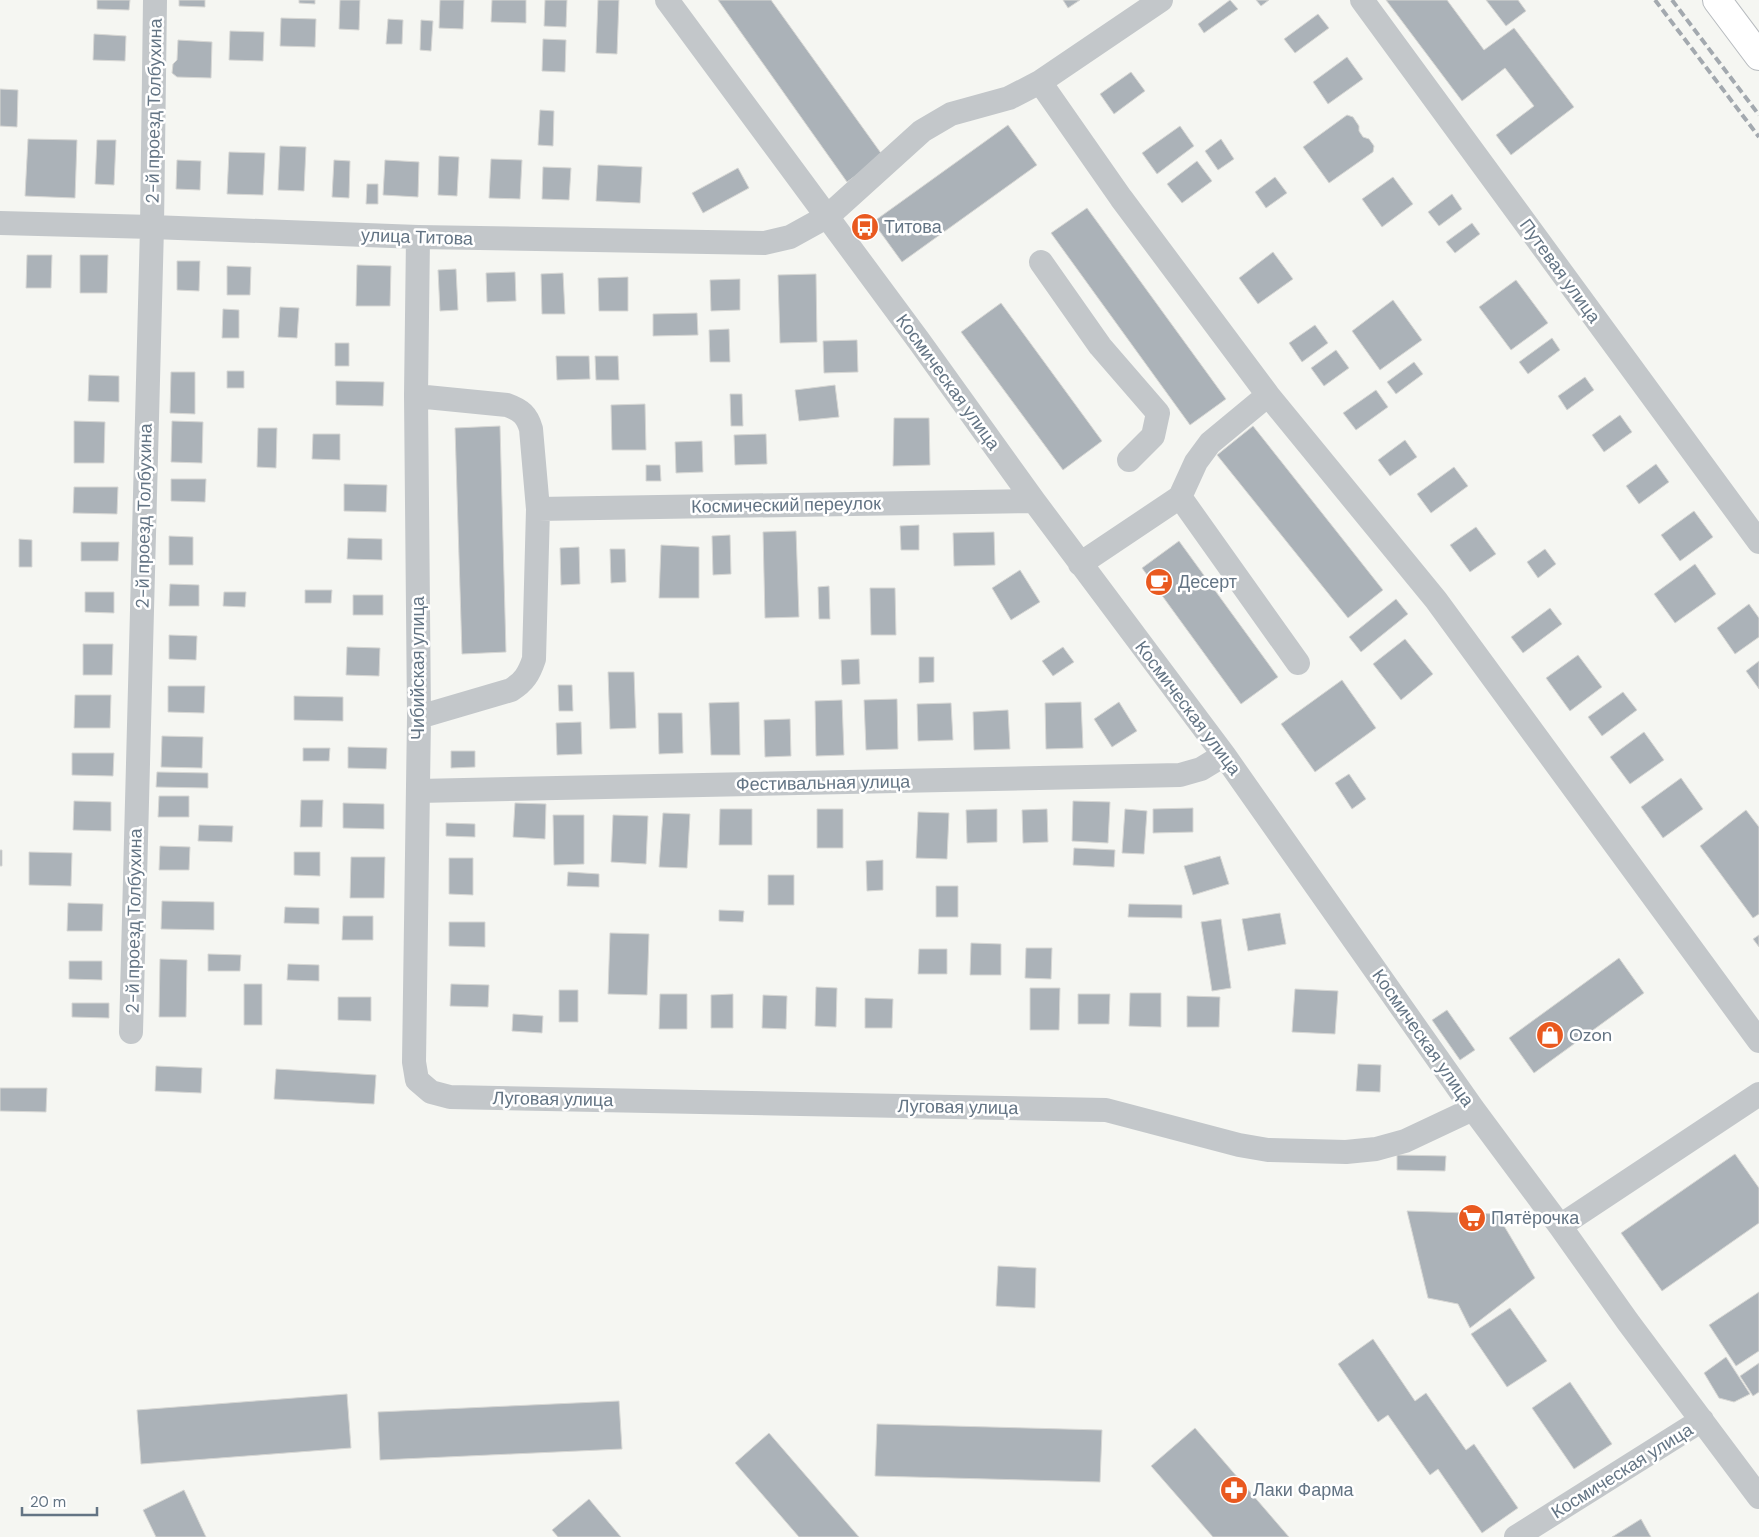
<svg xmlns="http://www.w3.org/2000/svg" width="1759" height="1537" viewBox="0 0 1759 1537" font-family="'DM Sans',sans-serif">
<rect width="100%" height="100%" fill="#f5f6f2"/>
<path fill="#abb2b8" stroke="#d7d7d4" d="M97 0H130L129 10 97 9Z
M179 0H205V7L179 6Z
M299 0H315V4L299 3Z
M340 0H360L359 30 339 29Z
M440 0H464L463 29 439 28Z
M492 0H526V23L491 22Z
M545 0H567L566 27 544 26Z
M598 0H619L617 54 596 53Z
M718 0H771L883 156 847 182Z
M1063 0H1080L1068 8Z
M1230 0 1238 9 1204 33 1198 24Z
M1256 0H1269L1261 6Z
M1386 0H1447L1484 50 1514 28 1574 107 1511 155 1496 135 1534 106 1505 68 1462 101Z
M1486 0H1518L1526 11 1506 26Z
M1318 14 1329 28 1295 53 1284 39Z
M281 18 316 19 315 47 280 46Z
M388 19 403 20 402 44H386Z
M421 20 433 21 431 51 420 50Z
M230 31 264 32 263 61 229 60Z
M94 34 126 36 125 61 93 60Z
M543 39 566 40 565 72 542 71Z
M178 40 212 42 211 78 177 77 172 73 173 64 177 60Z
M1347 57 1363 79 1328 104 1313 82Z
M1131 72 1145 91 1114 114 1100 94Z
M0 89 18 90 17 127 0 126Z
M540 110 554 111 553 146 538 145Z
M1347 115 1353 117 1359 126V131L1363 137 1369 139 1374 146 1373 152 1329 183 1303 147Z
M1008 125 1037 165 902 262 873 222Z
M1180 126 1194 146 1157 174 1142 153Z
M28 139 77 140 75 198 25 196Z
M1221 139 1234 159 1218 170 1205 151Z
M97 140H116L114 185 95 184Z
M280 146 306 147 304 191 278 190Z
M229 152 265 153 263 195 227 194Z
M439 156 459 157 457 196 438 195Z
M491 159 522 160 520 199 489 198Z
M177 160 201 161 200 190 176 189Z
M334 160 350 161 349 198 332 197Z
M385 160 419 162 418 197 383 195Z
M1197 161 1212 181 1182 203 1167 184Z
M598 165 642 167 640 203 596 201Z
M543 167 571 168 569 200 542 199Z
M738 168 749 188 703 213 692 193Z
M1275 177 1287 193 1266 208 1255 192Z
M1393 177 1413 204 1382 227 1362 199Z
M367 184H378V204H366Z
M1452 194 1462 209 1439 226 1428 212Z
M1087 208 1226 399 1190 425 1051 233Z
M1472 223 1480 234 1455 253 1446 242Z
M1273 252 1293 279 1258 304 1239 278Z
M27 255H52L51 288H26Z
M80 255H108L107 293H80Z
M177 261H200L199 291 177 290Z
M357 265 391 266 390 306H356Z
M227 266 251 267 250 295H227Z
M456 269 458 310 440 311 438 270Z
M515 272 516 301 487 302 486 273Z
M563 273 565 314H542L541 274Z
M816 274 817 342 780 343 778 275Z
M628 277V311H599L598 278Z
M740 279V310L711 311 710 280Z
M1516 280 1548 323 1511 350 1479 307Z
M1393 300 1422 340 1380 370 1352 331Z
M1001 303 1102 441 1063 470 961 332Z
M280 307 299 308 297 338 278 337Z
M223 309 239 310V338H222Z
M697 313 698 335 653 336V314Z
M1315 325 1328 343 1302 362 1289 343Z
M729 329 730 362H710L709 330Z
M1552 338 1560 350 1528 374 1519 362Z
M857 340 858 372 824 373 823 341Z
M335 343H349V366H335Z
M1336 350 1349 368 1324 386 1311 368Z
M556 356H589L590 379 557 380Z
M595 356H618L619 380H596Z
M1414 362 1423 374 1396 394 1387 382Z
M227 371H244V388H227Z
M171 372H195V414L170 413Z
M89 375 119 376V402L88 401Z
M1585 377 1594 390 1567 410 1558 396Z
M336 381 384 382 383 406 336 405Z
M835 385 839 417 799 421 795 390Z
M1376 390 1388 407 1356 430 1343 413Z
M730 394H742L743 426H731Z
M645 404 646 450H612L611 405Z
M1620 415 1632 432 1604 452 1592 435Z
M894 418H929L930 465 893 466Z
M74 421 105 422 104 463H74Z
M172 421 203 422 202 463 171 462Z
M500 426 506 652 462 654 455 428Z
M1253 426 1383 590 1348 618 1217 455Z
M258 428H277L276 468 257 467Z
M313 434H340V460L312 459Z
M766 434 767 464 735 465 734 435Z
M1405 440 1417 457 1390 476 1378 460Z
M702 441 703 472 676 473 675 442Z
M1656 464 1669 482 1639 504 1626 486Z
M646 465H660L661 481H646Z
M1454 467 1468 486 1431 513 1417 494Z
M171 479H206L205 502 171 501Z
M344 484 387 485 386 512 344 511Z
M74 487H118L117 514 73 513Z
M1694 511 1713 537 1680 561 1661 535Z
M919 525V550H901L900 526Z
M1476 527 1496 554 1470 572 1450 545Z
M796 531 799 617 765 618 763 532Z
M994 532 995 565 954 566 953 533Z
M730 535 731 574 713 575 712 536Z
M169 536 193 537V565H169Z
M348 538 382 539V560L347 559Z
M19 539 32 540V567H19Z
M1179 541 1278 677 1241 704 1142 568Z
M81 542H119L118 561H81Z
M661 545 699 547V598H659Z
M579 547 580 584 561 585 560 548Z
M610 549H625L626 582 611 583Z
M1545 549 1556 564 1538 578 1527 562Z
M1695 564 1716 594 1675 623 1654 594Z
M1020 570 1040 602 1011 620 992 588Z
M170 584 199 585V606H169Z
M829 586 830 619H819L818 587Z
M870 588H895L896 635H871Z
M305 590H332L331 603H305Z
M85 592H114V613L85 612Z
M224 592H246L245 607 223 606Z
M353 595H383V615H353Z
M1396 599 1408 614 1361 652 1349 637Z
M1749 604 1759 618V637L1735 654 1717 628Z
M1550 608 1562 624 1523 653 1511 637Z
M169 635 197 636 196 660 169 659Z
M1405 639 1433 674 1401 700 1373 664Z
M83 644H113L112 675H83Z
M347 647 380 648 379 676 346 675Z
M1063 647 1074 662 1053 676 1042 661Z
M1578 655 1602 687 1570 711 1546 678Z
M919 657H934V682L919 683Z
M859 659 860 684 842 685 841 660Z
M1759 661V689L1746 671Z
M608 672H634L636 728 610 729Z
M1342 680 1376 728 1315 772 1281 724Z
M558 685H572L573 711H559Z
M168 686H205L204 713 168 712Z
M1623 692 1637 710 1602 736 1588 717Z
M75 695H111L110 728H74Z
M294 696 343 697V721L294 720Z
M897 699 898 749 866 750 864 700Z
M842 700 844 755 816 756 815 701Z
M739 702 740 755H711L709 703Z
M1081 702 1083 748 1046 749 1045 703Z
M1119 702 1137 731 1112 747 1094 719Z
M951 703 953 740 918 741 917 704Z
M1008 710 1010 749 974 750 973 712Z
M658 713H682L683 753 659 754Z
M790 719 791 756 765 757 764 720Z
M581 722 582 754 557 755 556 723Z
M1644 732 1664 760 1630 784 1610 757Z
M162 736 203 737 202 768 161 767Z
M348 747 387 748 386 769 348 768Z
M303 748H330L329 761H303Z
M451 751H475V767L451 768Z
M72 753H114L113 776 72 775Z
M157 772 208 773V788L156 787Z
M1349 774 1366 799 1352 809 1335 783Z
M1681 778 1703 809 1663 838 1641 807Z
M159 796H189V817H158Z
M301 800H323L322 827H300Z
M74 801 111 802V831L73 830Z
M1073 801 1110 802 1108 843 1072 841Z
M343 803 384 804V829L343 828Z
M515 803 546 804 545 839 513 837Z
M1193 808V832L1153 833V809Z
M720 809H752V845H719Z
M817 809H843V848H817Z
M997 809V842L967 843 966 810Z
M1047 809 1048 842 1023 843 1022 810Z
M1125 809 1147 811 1144 854 1122 853Z
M1746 810 1759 827V914L1753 918 1700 846Z
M918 812 949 813 947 859 916 858Z
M663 813 690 814 687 868 659 867Z
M553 815H584V864L554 865Z
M613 815 648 816 646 864 611 862Z
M446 823 475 824V837L446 836Z
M199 825 233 826 232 842 198 841Z
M160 846 190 847 189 870H159Z
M1074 848 1115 850 1114 867 1073 865Z
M0 850H2V866H0Z
M29 852 72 853 71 886 29 885Z
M294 852H320V876L294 875Z
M1220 856 1229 884 1193 895 1184 866Z
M351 857H385L384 898H350Z
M449 858H473V895L449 894Z
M883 860V890L867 891 866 861Z
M568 872 599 874V887L567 886Z
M768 875H794V905H768Z
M936 886H958V917H936Z
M162 901 214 902V930L161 929Z
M68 903 103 904 102 931H67Z
M1129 904 1182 905V918L1128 917Z
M285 907 319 908V924L284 923Z
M719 910 744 911 743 922 719 921Z
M1280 913 1286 944 1248 951 1242 919Z
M343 916H373V940H342Z
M1221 919 1231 988 1212 991 1201 922Z
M449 922H485V947L449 946Z
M610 933 649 934 647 995 608 994Z
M1759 935V947L1753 939Z
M971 943 1001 944V975H970Z
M1026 948H1052L1051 979 1025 978Z
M919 949H947V974H918Z
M208 954 241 955 240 971H208Z
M1619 958 1644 993 1534 1073 1509 1038Z
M160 959 187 960 186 1017H159Z
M69 961H102V980L69 979Z
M288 964 319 965V981L287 980Z
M244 984H262V1025H244Z
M451 984 489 985 488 1007 450 1006Z
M816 987 837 988 836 1027 815 1026Z
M1030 988H1060L1059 1030H1030Z
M1295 989 1338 991 1335 1034 1292 1032Z
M559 990H578V1022H559Z
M1130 993H1161V1027L1129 1026Z
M660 994H687V1029H659Z
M733 994V1028H711V995Z
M1078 994H1110L1109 1024H1078Z
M763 995 787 996 786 1029 762 1028Z
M1187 996 1220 997 1219 1027H1187Z
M338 997H371V1021L338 1020Z
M865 998 893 999 892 1028H865Z
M72 1003H109V1018L72 1017Z
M1447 1010 1475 1050 1460 1060 1432 1020Z
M513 1014 543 1016 542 1033 512 1031Z
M1358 1064 1381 1065 1380 1092 1356 1091Z
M156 1066 202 1068 201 1093 155 1091Z
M276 1069 376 1075 374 1104 274 1099Z
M0 1088H47L46 1112 0 1111Z
M1735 1154 1759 1188V1223L1662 1291 1621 1233Z
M1397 1155 1446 1156 1445 1171 1397 1170Z
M1407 1211 1497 1214 1535 1278 1470 1328 1458 1304 1428 1298Z
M998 1266 1036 1268 1035 1308 996 1306Z
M1759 1292V1351L1736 1366 1709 1325Z
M1510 1308 1547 1361 1507 1387 1471 1334Z
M1373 1339 1415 1401 1426 1393 1466 1450 1474 1444 1518 1508 1482 1533 1438 1469 1430 1475 1388 1415 1378 1422 1338 1364Z
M1726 1357 1750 1394 1734 1402 1719 1398 1704 1373Z
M1759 1363V1392L1753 1396 1740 1376Z
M1570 1382 1612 1444 1574 1469 1532 1408Z
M347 1394 351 1448 141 1464 137 1410Z
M619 1401 622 1449 380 1460 378 1412Z
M877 1424 1102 1430 1100 1482 875 1476Z
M1195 1428 1289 1537H1213L1151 1466Z
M769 1433 859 1537H799L735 1463Z
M184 1490 206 1537H156L143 1510Z
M589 1499 621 1537H558L552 1530Z
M1641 1519 1651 1537H1612Z"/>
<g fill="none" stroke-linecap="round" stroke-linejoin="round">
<g stroke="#b6babe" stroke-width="30">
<path id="primary" d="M1717 0 1759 56"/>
</g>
<path stroke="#c3c7ca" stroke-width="24" d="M667 0 919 341 1034 501 1224 755 1473 1109 1560 1226 1628 1322 1759 1497
M1362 0 1759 542
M1040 82 1121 198 1268 395 1436 600 1759 1041
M0 223 152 227 418 237 764 243 790 237 828 216 922 131 951 114 1009 98 1040 82 1161 0
M418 237 416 396 419 717 414 1062 417 1080 431 1092 450 1097 1106 1110 1239 1145 1268 1150 1346 1152 1376 1149 1405 1141 1473 1109
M1041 262 1100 346 1158 413 1153 436 1129 460
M416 396 507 405C521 410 527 415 531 429L538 509 534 659C529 674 524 682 511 690L419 717
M1180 497 1298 663
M538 509 1034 501
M1080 564 1180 497 1196 462 1210 443 1268 395
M418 791 1180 775 1201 769 1224 755
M131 1032 152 227 155 0
M1560 1226 1759 1094
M1516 1537 1702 1420"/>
<use href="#primary" stroke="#fff" stroke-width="28"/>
<path stroke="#a3a9af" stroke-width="4" stroke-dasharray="8 4" stroke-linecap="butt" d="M1655 0 1759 137
M1672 0 1759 115"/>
</g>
<defs>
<g id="bus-disc" transform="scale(1.4375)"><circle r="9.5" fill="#e9591f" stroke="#fff"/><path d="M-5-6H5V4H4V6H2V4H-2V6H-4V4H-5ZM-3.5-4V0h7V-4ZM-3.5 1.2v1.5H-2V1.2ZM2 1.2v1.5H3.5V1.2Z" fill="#fff"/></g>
<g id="cafe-disc" transform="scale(1.4375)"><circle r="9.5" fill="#e9591f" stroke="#fff"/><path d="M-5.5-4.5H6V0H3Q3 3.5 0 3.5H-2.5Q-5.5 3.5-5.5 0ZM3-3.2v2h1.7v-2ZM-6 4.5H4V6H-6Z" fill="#fff"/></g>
<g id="shop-disc" transform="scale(1.4375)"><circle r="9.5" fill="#e9591f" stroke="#fff"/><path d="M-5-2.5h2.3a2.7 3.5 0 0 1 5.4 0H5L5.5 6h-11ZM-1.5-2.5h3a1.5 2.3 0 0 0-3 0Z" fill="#fff"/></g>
<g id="supermarket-disc" transform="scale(1.4375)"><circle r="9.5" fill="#e9591f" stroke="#fff"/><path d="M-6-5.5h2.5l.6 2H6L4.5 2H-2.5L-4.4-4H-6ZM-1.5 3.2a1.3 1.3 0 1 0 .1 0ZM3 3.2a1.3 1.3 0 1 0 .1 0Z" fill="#fff"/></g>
<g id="pharmacy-disc" transform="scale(1.4375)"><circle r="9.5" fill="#e9591f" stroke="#fff"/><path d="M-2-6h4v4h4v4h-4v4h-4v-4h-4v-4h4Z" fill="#fff"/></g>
</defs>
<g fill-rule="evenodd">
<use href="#bus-disc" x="865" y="227"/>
<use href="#cafe-disc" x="1159" y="582"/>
<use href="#shop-disc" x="1550" y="1035"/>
<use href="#supermarket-disc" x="1472" y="1218"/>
<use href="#pharmacy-disc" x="1234" y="1490"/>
</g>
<g text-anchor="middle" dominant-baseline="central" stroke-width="5" stroke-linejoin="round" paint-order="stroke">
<g font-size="18" fill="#637484" stroke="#fff">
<text transform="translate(154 111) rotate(-89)">2-й проезд Толбухина</text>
<text transform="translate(417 237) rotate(2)">улица Титова</text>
<text transform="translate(1560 271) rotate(54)">Путевая улица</text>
<text transform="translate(948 382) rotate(54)">Космическая улица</text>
<text transform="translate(786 505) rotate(-1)">Космический переулок</text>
<text transform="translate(144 516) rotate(-89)">2-й проезд Толбухина</text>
<text transform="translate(418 668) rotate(-90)">Чибийская улица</text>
<text transform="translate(1188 708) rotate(53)">Космическая улица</text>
<text transform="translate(823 783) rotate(-1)">Фестивальная улица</text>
<text transform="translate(134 921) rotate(-89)">2-й проезд Толбухина</text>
<text transform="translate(1423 1038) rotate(55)">Космическая улица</text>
<text transform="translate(553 1099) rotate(1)">Луговая улица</text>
<text transform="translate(958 1107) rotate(1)">Луговая улица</text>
<text transform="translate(1622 1471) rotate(-32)">Космическая улица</text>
</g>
<g font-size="18" fill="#637484" stroke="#fff" text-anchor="start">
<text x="884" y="227">Титова</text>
<text x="1178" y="582">Десерт</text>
<text x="1569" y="1035">Ozon</text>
<text x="1491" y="1218">Пятёрочка</text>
<text x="1253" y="1490">Лаки Фарма</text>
</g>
</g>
<path d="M22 1507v8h75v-8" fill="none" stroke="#637484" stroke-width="2.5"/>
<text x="30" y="1507" font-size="15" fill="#637484" stroke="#ffffff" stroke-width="4" paint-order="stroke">20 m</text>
</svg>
